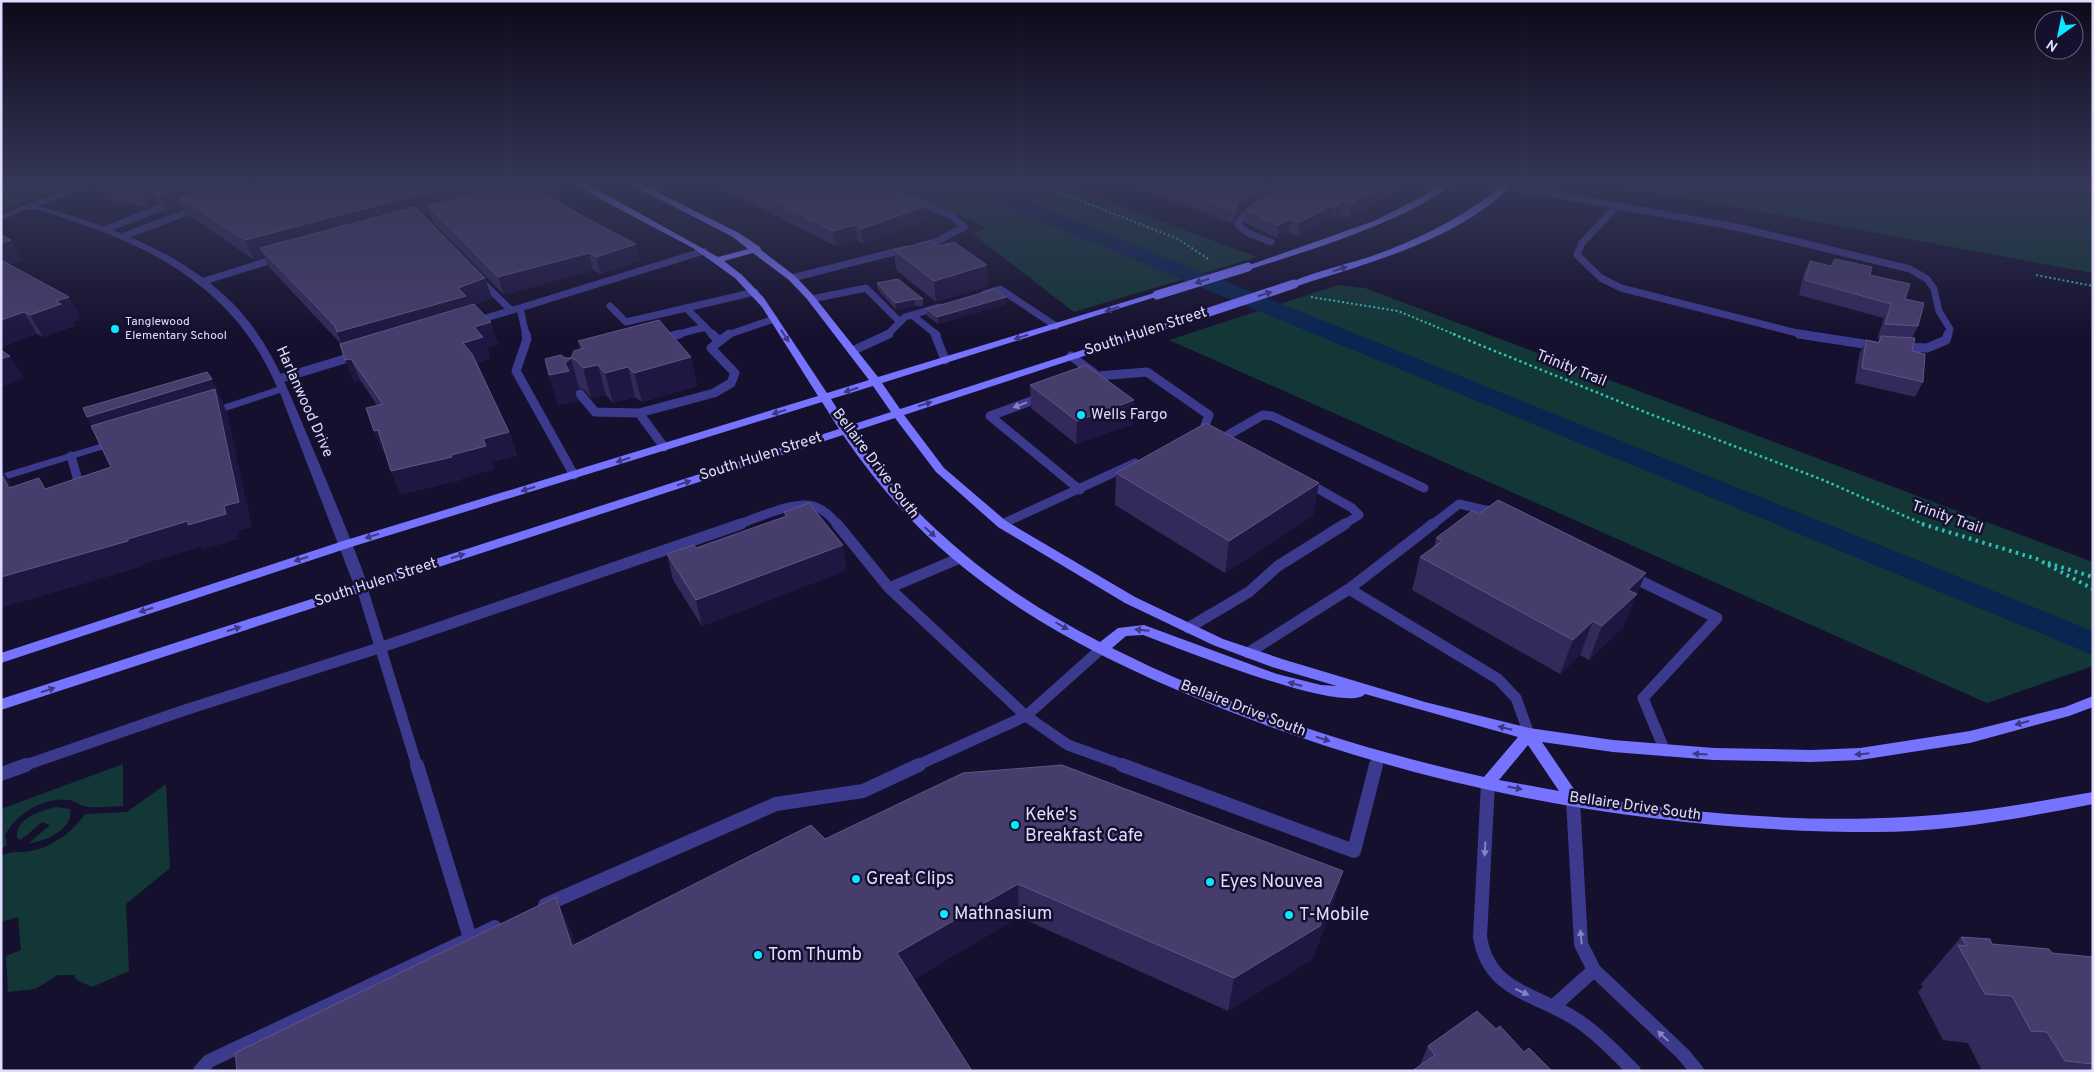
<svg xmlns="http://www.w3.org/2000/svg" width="2094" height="1072" viewBox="0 0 2094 1072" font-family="Overpass,sans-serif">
<rect width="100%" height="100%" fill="#15102d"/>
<path fill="#133736" d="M1 184H76L1 211Z
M890 184H1061L1257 257 1074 312 973 234 986 228Z
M1612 184H2093V273Z
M1338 285 1365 288 2093 562V666L1987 703 1169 340Z
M123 764V806C111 806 95 809 84 806 79 805 75 801 69 800 46 796 14 814 5 836L7 845 1 849V809Z
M166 784 170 868 126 904 129 971 92 987 77 980 74 975H58L35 989 8 992 6 956 21 950 18 917 1 922V856C12 850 20 853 31 851 52 847 73 832 85 814L127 812Z
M56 807 70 809C75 829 44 842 29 843L50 825 42 822 21 840 17 838C15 818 40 811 56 807Z"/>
<path fill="#0b2551" d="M950 184H984L2093 631V655Z"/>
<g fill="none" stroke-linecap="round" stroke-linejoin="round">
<path stroke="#2cc4b9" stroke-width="2" stroke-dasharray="2 2.5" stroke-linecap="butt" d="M1038 184 1178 239 1210 260
M2036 275 2093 286
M1311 297 1398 311 1456 335"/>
<path stroke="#2cc4b9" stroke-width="2.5" stroke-dasharray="2.5 3" stroke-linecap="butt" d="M1453 334 1650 414 1823 480 1925 525"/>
<path stroke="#2cc4b9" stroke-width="4" stroke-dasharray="2.5 4.5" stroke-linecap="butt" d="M1922 524 2037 559 2093 589
M2048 563 2093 577"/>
<path stroke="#3c3a8d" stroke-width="7" d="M879 184 952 216 964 227 938 241 920 246
M1507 186 1741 228 1910 269 1927 279 1934 289 1939 311 1950 329 1948 335
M644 189 661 184
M524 192 554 184
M1617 206 1582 243 1577 255 1601 278 1621 288 1805 335
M1255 208 1239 221 1238 225 1248 233 1271 242
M107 229 172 203
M124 236 198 208
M792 278 906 249
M480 280 511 310
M201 282 278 258
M984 294 1000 289 1056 326
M812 299 866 288 900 322
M610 306 626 322 755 292
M686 308 713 335
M912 315 937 335
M475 321 520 308
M526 335 520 308 704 251
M675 335 705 327
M727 335 774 319
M887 335 905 317 939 307"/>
<path stroke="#3c3a8d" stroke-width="9" d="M526 334 527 339 516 371 574 475
M712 334 717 339
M935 334 945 360
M1799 334 1877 346
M660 339 680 334
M1899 347 1927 348 1946 340 1948 334
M852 351 889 334
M1071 356 1094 373
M279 379 358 355
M1089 380 1098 376 1147 372 1209 415 1203 431 1198 433
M580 394 595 412 639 413
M990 416 1042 397
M990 416 1080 490
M1233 443 1227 439 1228 435 1263 415 1272 416 1424 488
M664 447 639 413 714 393 731 383 735 373 711 348 729 334
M71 456 81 491
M1308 483 1352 508 1359 515 1343 525
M1002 524 1135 463
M737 525C757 518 793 501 813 506 824 509 831 517 838 525
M1432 525 1459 504 1498 513"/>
<path stroke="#3c3a8d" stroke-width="11" d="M837 524 889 588 1026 716 1068 745 1126 766
M1630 576 1717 618 1643 698 1665 751
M362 588 417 766
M889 588 960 558
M1349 589 1433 524
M1188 628 1249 592 1278 566 1345 524
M1248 653 1349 589 1498 679 1516 698 1529 734
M23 766 182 711 382 647 741 524
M916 766 1026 716 1102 648
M1375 766 1378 756"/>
<path stroke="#3c3a8d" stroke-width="14" d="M417 765 470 938
M1122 765 1354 851 1376 765
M1 774 26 765
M1488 783 1480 937C1489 993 1537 993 1577 1020 1598 1034 1616 1053 1634 1071
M1573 800 1581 944 1594 970 1683 1054 1697 1071
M545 905 776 804 863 791 919 765
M1554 1006 1594 970
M200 1071 209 1061 495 927"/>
<path fill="#3c3a8d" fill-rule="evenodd" d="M81 184H93L39 206C105 225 172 248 224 295 269 335 288 390 311 444 331 492 351 539 369 588L367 591H357L355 588 280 393 213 415H205L204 413 205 411 277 387C240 300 169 254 81 224 71 221 39 208 30 209 20 210 11 217 1 219V214Z
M116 439 120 440 122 442 120 444 1 481V474Z"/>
<path fill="#7673ff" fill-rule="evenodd" d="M577 184H587L718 257 748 249 733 237 630 184H641L739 233 760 247 761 250 795 276 813 295 878 377 1154 293H1160L1162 295 882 383 900 409 1200 312H1206V316L904 415 944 468 1006 521 1135 597 1223 639 1282 659 1425 702 1529 728 1613 740 1714 748 1811 750 1860 748 1970 731 2065 707 2093 696V707L2069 716 1970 743 1860 760 1811 762 1714 760 1613 752 1542 742 1578 795C1682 813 1800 823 1906 817 1969 814 2031 803 2093 792V804C2021 818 1949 832 1875 832 1644 832 1415 788 1201 700 1113 664 1025 620 952 558 910 523 874 480 843 435L1 710V699L839 429 822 402 351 547 1 663V653L343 541 818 396 762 307 735 278 693 248 600 199ZM753 253 789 280 807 299 869 380 827 393 764 298 742 275 724 261ZM873 386 891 412 848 426 831 399ZM895 418 936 472 998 527 1125 603 1213 645 1272 667 1337 686 1321 685 1277 674 1144 625 1118 628 1100 642C1001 592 915 524 852 432ZM1143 635C1173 646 1345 716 1365 694L1518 737 1484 777C1356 748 1229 707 1112 648L1126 636ZM1528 745 1559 791 1499 780Z
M1442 184H1452C1441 193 1428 200 1416 207 1364 234 1307 251 1251 269L1244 267 1374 221 1422 197Z
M1504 184H1513C1459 240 1368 263 1297 286L1289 284C1299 276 1354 262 1369 257 1418 240 1464 217 1504 184Z"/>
<path stroke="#7673ff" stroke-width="9" d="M1157 295 1248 267
M1203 314 1294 284"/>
</g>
<path fill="#33295b" d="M99 184H530L560 203 636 244 640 261 601 274 593 270 504 295 433 222 430 212 422 214 492 298 474 305 491 322 498 344 487 347 490 358 477 363 509 432 517 455 492 462 494 469 460 479 461 480 401 494 391 471 386 453 384 454 374 431 377 405 360 380 354 382 340 343 269 267 264 257 254 260 194 218 188 217 183 208 168 213 163 212 158 203 149 207 107 200Z
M710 184H892L897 194 926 220 863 244 857 240 835 246 721 188H717Z
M1129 184H1397L1396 191 1348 217 1342 215 1334 219 1331 218 1298 236 1288 232 1277 238 1245 223 1246 210 1268 195H1265L1236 217 1234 224Z
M1 235 11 240 23 260 9 264 69 297 81 318 72 322 74 326 43 337 37 334 1 347Z
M938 246 987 265 988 286 936 302 896 270 894 250Z
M1810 261 1870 275 1905 299 1918 326 1912 338V351L1923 382 1915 397 1855 383 1859 355 1866 340 1878 343 1879 339H1877L1884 318 1799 295 1803 275Z
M877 283 923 299V306H915L896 310 878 290Z
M1006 297V304L938 324 927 316V309Z
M578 341 691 357 697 386 642 402 635 397 613 403 606 395 591 398 584 390 579 388 575 392 578 401 558 405 549 375 565 358H571L580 349Z
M1030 385 1134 400 1133 424 1076 444 1031 408Z
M1116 473 1313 515 1225 573 1115 505Z
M784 512 847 570 702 626 673 580 667 554 696 548 785 516Z
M1436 538 1633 606 1631 607 1623 627 1589 660 1580 655 1560 674 1412 590 1420 557 1434 547Z
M825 839 1334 904 1312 959 1228 1011 1019 917 914 979 237 1071 571 931 575 944Z
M1961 937 1992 944 2052 953 2093 957V1071H1982L1968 1043 1943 1040 1918 992 1923 987 1921 984Z
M1496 1029 1524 1052 1420 1065 1428 1046Z"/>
<path fill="#1f1741" d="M150 184H246L185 200 179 199 183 208 168 213 159 195 154 194 158 203 149 207 140 188Z
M458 184H516L428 206 430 212 310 244 260 248 264 257 254 260 245 240 302 225Z
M717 184H720L721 188H717Z
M1264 184H1314L1265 195 1236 217 1234 224 1237 204Z
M1387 184H1397L1396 191 1348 217 1351 204Z
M896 186 897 200 886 190Z
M1344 202 1342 215 1334 219 1336 206Z
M1333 205 1331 218 1298 236 1300 222Z
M925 206 926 220 863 244 861 229Z
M1290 219 1288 232 1277 238 1278 225Z
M855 225 857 240 835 246 833 231Z
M11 240 23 260 1 267V243Z
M636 244 640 261 601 274 596 257Z
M589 253 593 270 504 295 498 277Z
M987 265 988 286 936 302 934 281Z
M485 278 492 298 345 353 337 332Z
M69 297 81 318 72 322 74 326 43 337 30 315 56 301Z
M1006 297V304L938 324 937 317Z
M915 299V306L896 310 895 303Z
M24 312 37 334 1 347V320Z
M491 322 498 344 487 347 490 358 471 365 463 343 474 327Z
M10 356 24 378 1 387V359Z
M691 357 697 386 642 402 634 373Z
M571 358 579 388 575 392 578 401 558 405 549 375Z
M351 359 360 380 354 382 345 360Z
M598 365 606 395 591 398 583 368Z
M628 367 635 397 613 403 605 373Z
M212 379 223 402H222L227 412 252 527 238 531 239 539 202 550 201 547 143 564 144 566 1 608V577L188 521 226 514 101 441 87 417Z
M1134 400 1133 424 1076 444 1077 421Z
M378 430 388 453 384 454 374 431Z
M509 432 517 455 492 462 494 469 460 479 461 480 401 494 391 471 451 455 483 439Z
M1 466 4 471 3 472 9 480 26 513 9 488 1 473Z
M1319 483 1313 515 1225 573 1229 541Z
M843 545 847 570 702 626 696 600Z
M1646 573 1623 627 1589 660 1602 626 1628 590Z
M1593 621 1580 655 1560 674 1573 640Z
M1343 871 1334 904 1312 959 1228 1011 1234 978Z
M1018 884 1019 917 902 986 897 953Z
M556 897 571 931 587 979 572 946Z"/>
<path fill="#463d6d" stroke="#5e5684" d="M115 184H150L140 188Z
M179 184H188L159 195 154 194Z
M217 184H458L302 225 245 240 185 200 179 199Z
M509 184H530L560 203H562L582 216 636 244 596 257 589 253 498 277 428 206Z
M740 184H892L896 186 886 190 925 206 861 229 855 225 833 231Z
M1164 184H1264L1237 204 1236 211Z
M1313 184H1387L1351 204 1344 202 1336 206 1333 205 1300 222 1290 219 1278 225 1246 210 1272 192Z
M415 207 485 278 458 288 466 296 337 332 335 326 260 248Z
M1 235 11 240 1 243Z
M930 241 938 246 954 242 987 265 934 281 894 250Z
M1835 259 1872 267 1870 275 1910 284 1905 299 1924 303 1918 326 1885 324 1891 304 1805 280 1810 261 1831 266Z
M1 260 69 297 56 301 61 304 30 315 24 312 1 320Z
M898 279 923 299H915L895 303 877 283Z
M995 289 1006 297 937 317 927 309Z
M474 304 491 322 474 327 483 337 463 343 472 354 509 432 483 439 486 446 451 455 452 457 391 471 378 430 374 431 366 408 383 404 351 359 345 360 340 344Z
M659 320 691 357 634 373 628 367 605 373 598 365 583 368 576 360 571 358 565 363 569 371 549 375 545 359 561 355 565 358H571L574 351 584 348 578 341Z
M1881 336 1915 338 1912 351 1925 354 1923 382 1862 368 1866 340 1879 343Z
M1 350 10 356 1 359Z
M1086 365 1134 400 1077 421 1030 385Z
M207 372 212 379 87 417 83 408Z
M215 389 239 502 224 506 226 514 188 525V521L128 539V541L1 577V473L9 488 39 478 45 489 111 467 91 426Z
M1206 423 1319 483 1229 541 1116 473Z
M1498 500 1646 573 1628 590 1637 594 1602 626 1593 621 1573 640 1420 557 1442 541 1436 538 1472 511 1479 514Z
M809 503 843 545 696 600 667 554 694 545 696 548 787 516 784 512Z
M1062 765 1343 871 1320 926 1234 978 1018 884 897 953 972 1071H237L235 1053 556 897 572 946 811 825 825 839 963 773Z
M1961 937 1990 939 1992 944 2049 949 2052 953 2093 957V1064L2065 1061 2047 1032 2031 1031 2012 996 1985 994 1958 945 1967 946Z
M1477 1011 1496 1029 1500 1026 1524 1052 1529 1048 1552 1071H1412L1435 1055 1428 1046Z"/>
<defs><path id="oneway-solid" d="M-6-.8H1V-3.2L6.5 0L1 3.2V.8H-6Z" transform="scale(1.25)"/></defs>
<g fill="#3c3881">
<use href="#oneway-solid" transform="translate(1340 269) rotate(-18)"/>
<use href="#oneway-solid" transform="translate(1202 281) rotate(163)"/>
<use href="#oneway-solid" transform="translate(1265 294) rotate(-18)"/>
<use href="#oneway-solid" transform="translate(1112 309) rotate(163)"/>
<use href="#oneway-solid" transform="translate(785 336) rotate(57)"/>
<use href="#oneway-solid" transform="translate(1021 337) rotate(163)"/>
<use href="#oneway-solid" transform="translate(851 390) rotate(163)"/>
<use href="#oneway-solid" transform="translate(925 404) rotate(-18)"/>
<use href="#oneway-solid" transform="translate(779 412) rotate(163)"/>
<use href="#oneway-solid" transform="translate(623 460) rotate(162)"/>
<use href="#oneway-solid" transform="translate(684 483) rotate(-18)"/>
<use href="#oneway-solid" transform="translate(528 489) rotate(163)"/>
<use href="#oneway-solid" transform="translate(930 532) rotate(42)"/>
<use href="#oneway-solid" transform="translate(372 536) rotate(163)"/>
<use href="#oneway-solid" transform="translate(458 556) rotate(-18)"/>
<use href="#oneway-solid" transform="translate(301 559) rotate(162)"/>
<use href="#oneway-solid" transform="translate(146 610) rotate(162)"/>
<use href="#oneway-solid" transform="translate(1062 626) rotate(30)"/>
<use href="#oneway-solid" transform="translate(234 629) rotate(-18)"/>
<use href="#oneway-solid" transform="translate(1142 630) rotate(-175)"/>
<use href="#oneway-solid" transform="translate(1295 684) rotate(-165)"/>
<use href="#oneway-solid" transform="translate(48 690) rotate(-18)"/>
<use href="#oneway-solid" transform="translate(2022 723) rotate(165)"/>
<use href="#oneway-solid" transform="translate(1505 728) rotate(-166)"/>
<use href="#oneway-solid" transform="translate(1323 739) rotate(17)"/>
<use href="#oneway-solid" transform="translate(1700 754) rotate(-176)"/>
<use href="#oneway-solid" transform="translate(1862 754) rotate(174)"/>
<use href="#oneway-solid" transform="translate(1515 788) rotate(11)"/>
</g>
<g fill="#8683c0">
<use href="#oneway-solid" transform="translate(1020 405) rotate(160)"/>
<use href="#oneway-solid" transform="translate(1485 849) rotate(93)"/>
<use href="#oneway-solid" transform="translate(1581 937) rotate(-96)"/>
<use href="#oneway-solid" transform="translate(1522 992) rotate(24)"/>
<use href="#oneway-solid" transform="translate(1663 1036) rotate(-137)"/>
</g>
<linearGradient id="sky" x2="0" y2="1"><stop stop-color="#0c0919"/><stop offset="0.55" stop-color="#353757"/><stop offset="1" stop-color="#353757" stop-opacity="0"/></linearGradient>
<rect width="2094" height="334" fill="url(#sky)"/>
<g fill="#08e8ff" stroke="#15102d" stroke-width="2">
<circle cx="115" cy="329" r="5"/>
<circle cx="1081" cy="415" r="5"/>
<circle cx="1015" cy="825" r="5"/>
<circle cx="856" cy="879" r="5"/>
<circle cx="1210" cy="882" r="5"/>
<circle cx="944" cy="914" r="5"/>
<circle cx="1289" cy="915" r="5"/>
<circle cx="758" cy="955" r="5"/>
</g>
<g text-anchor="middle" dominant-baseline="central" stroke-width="5" stroke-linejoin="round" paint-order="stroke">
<g font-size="12" fill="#e0dcff" stroke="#15102d" text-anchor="start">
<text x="125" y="322">Tanglewood<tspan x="125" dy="14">Elementary School</tspan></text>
</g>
<g font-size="15" fill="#e0dcff" stroke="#15102d">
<text transform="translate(1146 332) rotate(-18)">South Hulen Street</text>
<text transform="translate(1571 369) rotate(22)">Trinity Trail</text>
<text transform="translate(304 402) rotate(66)">Harlanwood Drive</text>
<text transform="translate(761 457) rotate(-18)">South Hulen Street</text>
<text transform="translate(875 464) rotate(53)">Bellaire Drive South</text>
<text transform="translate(1947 518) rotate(19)">Trinity Trail</text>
<text transform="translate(376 583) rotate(-18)">South Hulen Street</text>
<text transform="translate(1243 709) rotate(21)">Bellaire Drive South</text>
<text transform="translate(1635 807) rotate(8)">Bellaire Drive South</text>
</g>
<g font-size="15" fill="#e0dcff" stroke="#15102d" text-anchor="start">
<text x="1091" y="415">Wells Fargo</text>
</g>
<g font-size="18" fill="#e0dcff" stroke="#15102d" text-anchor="start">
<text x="1025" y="815">Keke's<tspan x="1025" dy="21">Breakfast Cafe</tspan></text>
<text x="866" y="879">Great Clips</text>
<text x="1220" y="882">Eyes Nouvea</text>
<text x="954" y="914">Mathnasium</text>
<text x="1299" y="915">T-Mobile</text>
<text x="768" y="955">Tom Thumb</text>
</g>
</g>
<rect width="2094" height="1072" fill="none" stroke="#e0dcff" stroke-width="5"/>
<g transform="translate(2059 35) rotate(213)"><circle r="24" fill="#15102d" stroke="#666281"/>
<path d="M0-4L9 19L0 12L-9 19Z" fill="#08e8ff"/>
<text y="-8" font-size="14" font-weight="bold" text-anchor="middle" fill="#e0dcff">N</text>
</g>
</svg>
